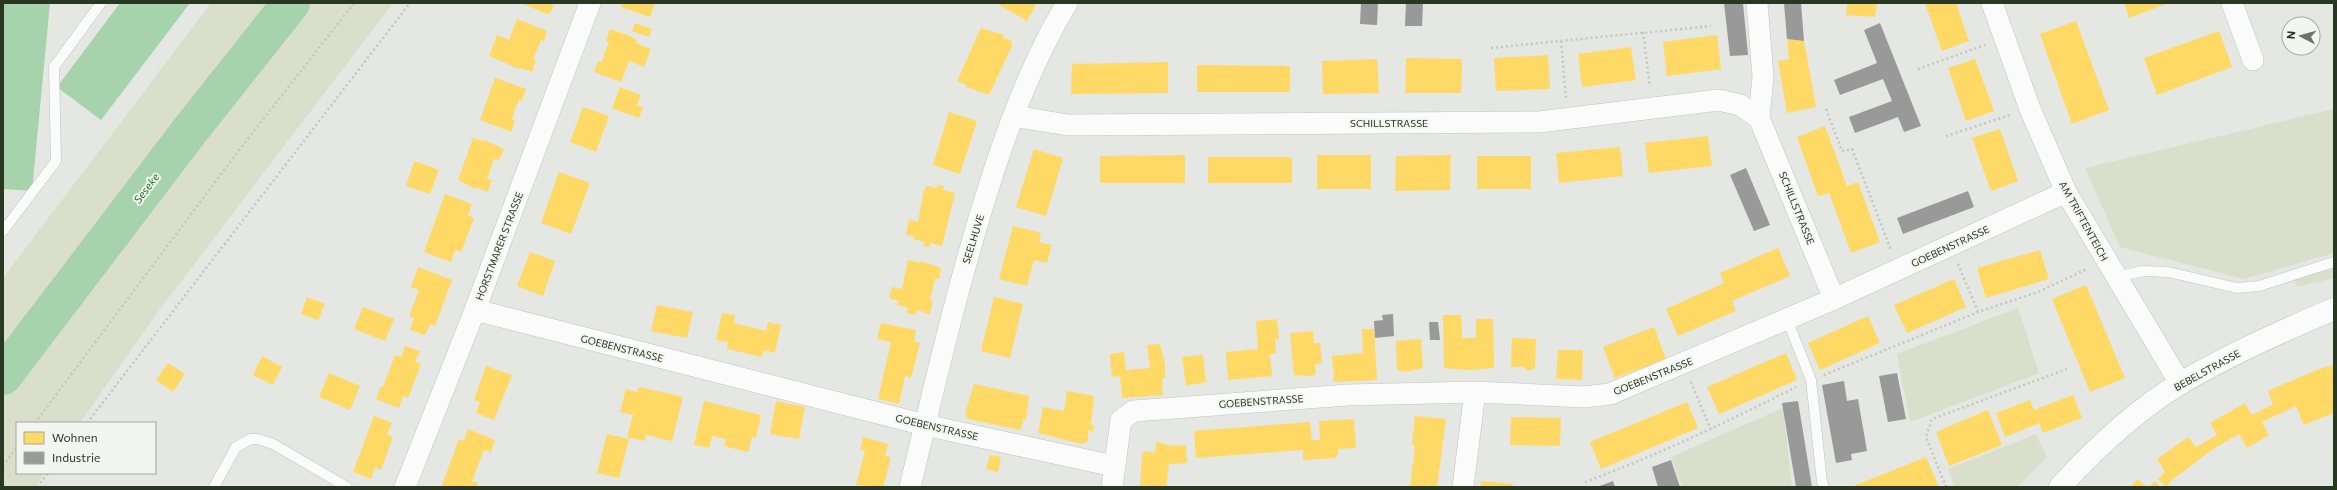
<svg xmlns="http://www.w3.org/2000/svg" width="2337" height="490" viewBox="0 0 2337 490" font-family="Commissioner,sans-serif">
<rect width="100%" height="100%" fill="#e4e7e2"/>
<path fill="#dadfcc" d="M211 3H393L157 313 80 423H17V473H45L35 487H3V278Z
M2334 109V253L2244 279 2120 247 2085 168Z
M2334 267V278L2296 287 2294 277Z
M2018 308 2039 373 1910 422 1897 354Z
M1783 408 1792 487H1682L1671 457Z
M2036 434 2047 457 2017 487H1952L1954 486 1948 469Z"/>
<path fill="#a6d3ab" d="M3 3H50L32 191 3 189Z
M120 3H190L101 120 57 87Z"/>
<path fill="#ffd966" d="M521 3H554L551 12 547 14Z
M623 3H655L650 17 621 7Z
M1000 3H1037L1027 21 999 5Z
M1847 3H1877L1875 17 1846 15Z
M1925 3H1956L1969 41 1942 51Z
M2124 3H2169L2129 18Z
M517 19 547 31 544 41 541 40 533 60 536 61 532 72 520 68 519 69 489 56 497 35 509 40Z
M2076 21 2109 110 2072 124 2040 34Z
M635 23 652 29 649 37 632 31Z
M981 28 1004 35 1003 38 1011 40 1012 46 989 95 966 87 967 85 957 81Z
M610 29 628 35 637 40 636 43 651 49 644 67 629 61 621 82 594 72 598 61 602 62 605 52 609 42 606 41Z
M2219 31 2232 67 2157 95 2144 58Z
M1717 35 1721 69 1667 76 1663 42Z
M1787 39 1804 41 1816 107 1787 113 1778 61 1789 59Z
M1631 47 1636 80 1582 87 1578 54Z
M1548 55 1550 89 1496 91 1494 58Z
M1406 58 1462 59 1461 93H1405Z
M1377 59 1379 93 1323 94 1322 61Z
M1975 59 1994 111 1966 121 1948 68Z
M1168 62V93L1071 94 1072 64Z
M1197 65 1290 66V92H1197Z
M495 78 526 89 522 101 519 100 515 109 512 119 515 120 511 132 480 120Z
M620 87 641 95 637 105 643 107 639 118 612 108Z
M583 107 609 116 596 152 570 142Z
M949 112 977 121 960 174 933 165Z
M1825 126 1847 186 1858 182 1880 242 1851 253 1829 193 1818 196 1797 137Z
M2000 129 2018 181 1991 191 1972 138Z
M1708 136 1712 166 1649 173 1645 143Z
M473 138 483 141 484 140 504 149 499 160 494 159 487 179 492 180 488 192 475 187V189L458 180Z
M1620 147 1623 176 1559 183 1556 153Z
M1034 149 1063 158 1046 216 1016 207Z
M1185 155V183H1100V156Z
M1317 155H1371V189H1317Z
M1451 155 1450 190 1395 191 1396 156Z
M1477 156H1531V189H1477Z
M1208 157H1292V183H1208Z
M414 161 439 170 430 194 406 186Z
M559 172 590 183 571 234 541 223Z
M938 185 944 186 943 190 955 193 942 246 930 243 929 247 923 246 925 242 913 239 914 236 906 234 909 220 918 222 924 189 927 186 937 188Z
M445 194 472 204 468 215 474 218 461 252 455 250 451 262 424 252Z
M1013 226 1041 233 1039 242 1052 245 1047 263 1034 260 1027 286 999 279Z
M1778 248 1790 276 1732 301 1736 311 1678 336 1666 309 1724 283 1720 273Z
M2040 250 2049 279 1986 298 1977 268Z
M530 252 555 261 543 296 517 286Z
M908 260 919 263 920 261 941 268 939 279H935L930 300 933 301 930 314 917 310 916 315 907 313 908 308 897 305 899 301 889 298 892 287 902 289Z
M418 267 452 280 435 326 430 324 425 335 410 330 414 318 409 316 419 290 411 287Z
M1954 279 1966 307 1907 333 1894 305Z
M2086 285 2125 378 2090 392 2052 299Z
M307 297 325 304 318 320 301 314Z
M994 297 1023 304 1010 358 981 351Z
M657 305 693 312 687 338 651 331Z
M363 307 394 319 385 341 354 329Z
M722 313 735 315 734 323 766 331 768 322 781 325 775 353 764 350 762 357 727 349 728 342 716 340Z
M1443 315H1461L1462 338H1476V319H1493L1494 368 1468 370 1444 368Z
M1868 316 1880 343 1820 370 1808 343Z
M1277 319 1279 339H1275L1276 354H1270L1272 376 1228 380 1226 352 1258 349 1256 321Z
M881 323 916 330 914 341 920 343 911 378 905 376 899 404 878 399 891 342 877 339Z
M1654 327 1666 359 1615 378 1603 347Z
M1362 329H1374L1377 380 1334 382 1332 356 1363 353Z
M1313 331 1314 343H1320L1322 363 1315 364 1316 373 1313 376 1294 375 1290 333Z
M1512 338 1536 339 1535 368 1532 370 1529 371 1524 367H1511Z
M1421 339 1423 368 1405 372 1397 370 1396 341Z
M1160 344 1165 363V378L1162 379 1163 395 1122 398 1120 376 1112 377 1110 354 1124 352 1126 370 1150 368 1147 345Z
M405 346 420 351 415 362 421 364 408 398 403 396 399 408 376 399 381 386 383 387 395 355 401 357Z
M1558 350H1583L1582 380 1556 379Z
M1786 353 1797 380 1719 414 1707 387Z
M1203 355 1206 382 1186 386 1182 357Z
M262 356 282 367 273 385 253 375Z
M168 363 185 374 173 392 156 380Z
M2334 365V413L2304 425 2296 406 2262 422 2269 435 2247 448 2239 434 2210 451 2171 481 2166 487 2158 479 2165 472 2157 459 2188 437 2196 447 2217 435 2210 423 2245 403 2252 415 2273 404 2268 391 2319 369Z
M486 366 512 375 494 420 476 413 480 402 474 400Z
M329 373 360 386 350 410 319 397Z
M974 384 1029 396 1026 420 1023 419 1021 430 968 419 965 414Z
M639 387 683 397 672 441 646 435 644 441 627 437 633 415 620 412 626 389 637 392Z
M1067 391 1094 396 1091 425 1094 426 1093 432 1088 430V441L1082 444 1038 433 1043 407 1064 411Z
M2073 395 2082 418 2043 433 2039 423 2005 437 1996 413 2030 400 2034 410Z
M704 401 761 415 756 438 752 437 748 452 724 446 726 439 712 436 709 448 694 445Z
M776 401 805 407 799 439 770 434Z
M1687 402 1698 428 1601 469 1590 442Z
M1988 410 2002 445 1949 466 1936 432Z
M374 416 392 423 387 434 393 437 381 470 375 467 371 479 353 472Z
M1415 416 1446 419 1437 487H1410L1415 445H1412Z
M1511 417 1561 418 1560 446 1510 445Z
M1354 419 1356 448 1339 449 1336 458 1303 460V450L1196 458 1194 431 1310 422 1312 440H1320L1319 421Z
M468 429 495 440 491 452 484 450 472 481 478 483 476 487H448L442 485 459 439 464 441Z
M607 434 629 439 619 478 597 473Z
M863 437 888 444 885 456 891 457 883 487 856 485 865 451 860 450Z
M1156 442 1173 446 1186 445 1187 463 1169 464 1166 487H1140L1142 454 1145 451 1155 453Z
M990 455 1001 457 998 472 986 469Z
M1926 457 1939 487H1851Z
M2138 479 2146 487H2130Z
M1483 481 1513 484 1512 487H1480L1481 482Z
M2155 481 2160 487H2149Z"/>
<path fill="#999" d="M1361 3H1378L1377 25 1360 24Z
M1406 3H1423L1422 26H1405Z
M1724 3H1743L1748 55 1730 56Z
M1784 3H1801L1804 41 1787 39Z
M1880 23 1921 126 1904 132 1898 117 1855 133 1849 117 1892 101 1883 79 1840 95 1834 80 1877 63 1864 30Z
M1746 168 1770 225 1754 231 1730 175Z
M1968 191 1974 207 1903 234 1897 218Z
M1393 314 1394 336 1375 338 1374 321 1383 320 1382 315Z
M1429 322H1438L1440 340H1430Z
M1897 373 1906 419 1888 422 1879 376Z
M1844 381 1847 401 1858 399 1867 451 1851 454 1852 460 1836 463 1822 385Z
M1798 401 1812 487H1796L1782 403Z
M1671 460 1680 487H1658L1652 467Z
M1613 481 1615 487H1597Z"/>
<g fill="none" stroke-linecap="round" stroke-linejoin="round">
<path stroke="#a6d3ab" stroke-width="38" d="M3 376 191 129 291 3"/>
<g stroke="#c1c4bf" stroke-width="11">
<path id="lane" d="M3 231 56 161 54 67 101 3
M2116 277 2143 271 2168 272 2237 288 2259 286 2334 262
M1787 319 1811 380 1822 482 1824 487
M214 487 236 447 251 439H258L273 444 347 487"/>
</g>
<g stroke="#c1c4bf" stroke-width="22">
<path id="street" d="M1757 3 1763 77 1759 118
M1992 3 2030 109 2066 192 2180 383
M2232 3 2253 60
M1013 116 1068 125 1539 122 1719 100 1740 105 1759 118 1834 299
M475 310 925 425 1114 466
M405 487 475 310 590 3
M910 487C932 396 953 305 980 215 1002 142 1028 68 1067 3
M1112 487 1121 420 1134 411 1348 395 1475 392 1584 397 1610 394 1834 299 2066 192
M1463 487 1475 392"/>
</g>
<g stroke="#c1c5be" stroke-width="23">
<path id="secondary" d="M2060 487C2095 449 2137 409 2181 383 2230 354 2282 331 2334 309"/>
</g>
<path stroke="#c2c8bf" stroke-width="2.5" stroke-dasharray="2 3" stroke-linecap="butt" d="M1643 32 1650 87
M1561 41 1566 98
M1491 48 1711 26
M1918 69 1985 45
M1826 109 1842 151 1852 149 1891 250
M1946 136 2010 115
M1958 264 1978 312
M1824 375 1978 312 2038 292 2087 269
M1691 382 1711 430
M35 423 233 158 354 3
M87 423 410 3
M3 466 17 447
M1585 482C1658 455 1727 422 1796 387
M37 487 48 473
M1946 487 1926 437 1932 419 2067 369"/>
<use href="#lane" stroke="#fbfbfb" stroke-width="10"/>
<use href="#street" stroke="#fbfbfb" stroke-width="21"/>
<use href="#secondary" stroke="#fbfbfb" stroke-width="22"/>
</g>
<g text-anchor="middle" dominant-baseline="central" stroke-width="4" stroke-linejoin="round" paint-order="stroke">
<g font-size="10" fill="#283822" stroke="#f3f6f0">
<text x="1389" y="123">SCHILLSTRASSE</text>
<text transform="translate(1797 208) rotate(68)">SCHILLSTRASSE</text>
<text transform="translate(2084 221) rotate(61)">AM TRIFTENTEICH</text>
<text transform="translate(973 239) rotate(-73)">SEELHUVE</text>
<text transform="translate(499 246) rotate(-69)">HORSTMARER STRASSE</text>
<text transform="translate(1950 246) rotate(-25)">GOEBENSTRASSE</text>
<text transform="translate(622 348) rotate(14)">GOEBENSTRASSE</text>
<text transform="translate(2207 370) rotate(-29)">BEBELSTRASSE</text>
<text transform="translate(1653 376) rotate(-22)">GOEBENSTRASSE</text>
<text transform="translate(1261 401) rotate(-4)">GOEBENSTRASSE</text>
<text transform="translate(937 427) rotate(13)">GOEBENSTRASSE</text>
</g>
<g font-size="11" font-style="italic" fill="#216f2d" stroke="#f3f6f0">
<text transform="translate(146 188) rotate(-53)">Seseke</text>
</g>
</g>
<rect width="2337" height="490" fill="none" stroke="#283822" stroke-width="8"/>
<rect x="16" y="422" width="140" height="52" fill="#f3f6f0" stroke="#a2aa9e"/>
<rect x="24" y="432" width="20" height="12" fill="#ffd966" stroke="#a2aa9e"/>
<text x="52" y="442" font-size="12" fill="#283822">Wohnen</text>
<rect x="24" y="452" width="20" height="12" fill="#999999" stroke="#a2aa9e"/>
<text x="52" y="462" font-size="12" fill="#283822">Industrie</text>
<g transform="translate(2301 36) rotate(276)"><circle r="19" fill="#f3f6f0" stroke="#a2aa9e"/>
<path d="M0-3L7 15L0 10L-7 15Z" fill="#6a7565"/>
<text y="-6" font-size="11" font-weight="bold" text-anchor="middle" fill="#283822">N</text>
</g>
</svg>
